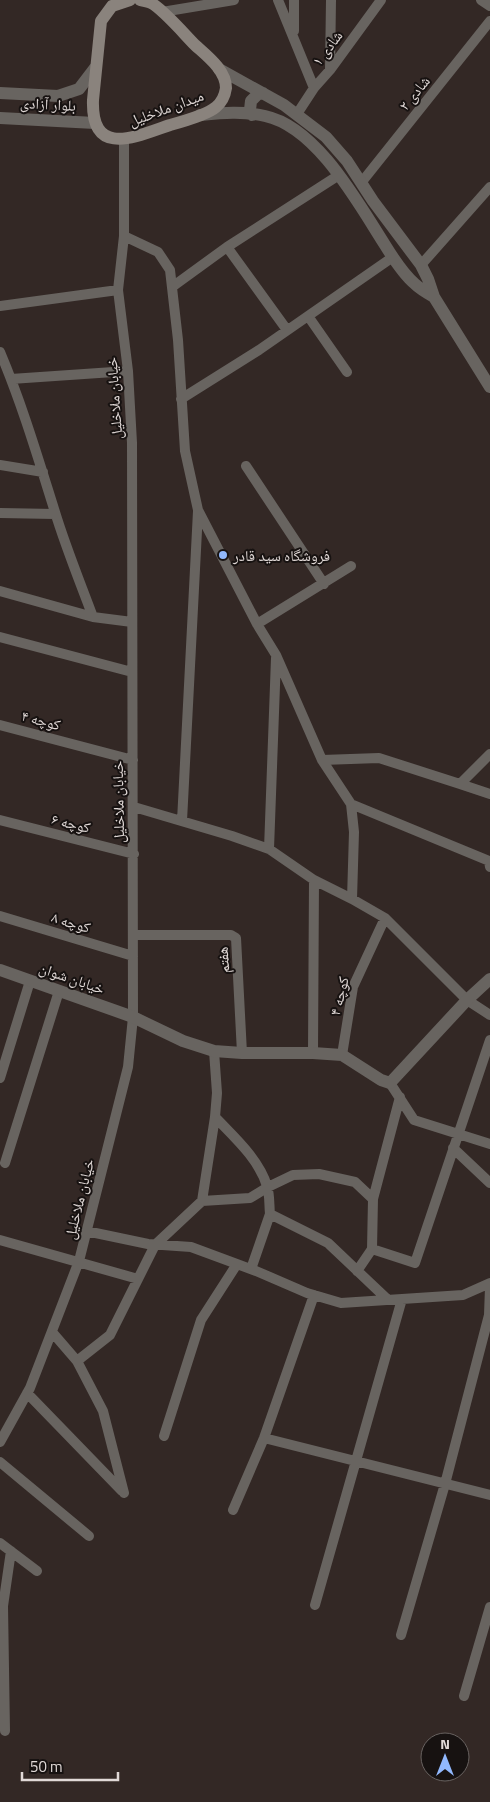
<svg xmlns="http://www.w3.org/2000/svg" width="490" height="1802" viewBox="0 0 490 1802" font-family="'Titillium Web','Noto Naskh Arabic',sans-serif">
<rect width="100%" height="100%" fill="#332825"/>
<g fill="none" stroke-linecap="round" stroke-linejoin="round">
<path stroke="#686460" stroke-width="10" d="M278 0 314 88
M481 0 490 6
M162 12 234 0
M294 31V0
M330 70 331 0
M297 114 314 88 330 70 381 0
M361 183 490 21
M124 236 158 252 170 270 178 340 185 451 198 510 257 624 276 655 322 760 351 804 354 832 352 899 385 918 467 1000 490 1015
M227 247 287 330
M421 265 490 187
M172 287 227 247 339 175
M0 306 118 290
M308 316 347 372
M0 352C22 404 38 458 55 512 66 548 80 582 93 617L132 622
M11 379 128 371
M181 399 259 350 393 257
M0 465 43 472
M246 466 324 584
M0 513 55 514
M0 591 93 617
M257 624 351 566
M0 637 132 672
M0 725 133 760
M322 760 379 758 460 784 490 754
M460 784 490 794
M351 804 489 861 490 867
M134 807 232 836 269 849 314 880 352 899
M0 820 134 854
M182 821 198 511
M269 849 276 658
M0 916 133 956
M134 935H231L236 938 242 1053
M214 1051 217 1093 215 1117C234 1137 259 1159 267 1186 270 1195 269 1205 270 1214L328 1243 387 1299
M313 1053 314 880
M342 1055 353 987 385 918
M0 1078 30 981
M390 1083 414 1120 490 1144
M453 1148 490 1183
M5 1163 59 991
M202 1201 250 1198 268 1187 293 1175 319 1174 355 1182 373 1199
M86 1231 148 1244 191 1247 256 1271 307 1293 341 1303 463 1295 490 1283
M0 1240 138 1279
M372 1249 415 1263 490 1040
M251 1269 270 1214
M357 1271 372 1249 373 1199 400 1097
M52 1332 77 1361 103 1411 124 1493
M77 1361 110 1335 155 1245 202 1201 215 1117
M27 1393 122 1491
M164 1436 201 1320 237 1264
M264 1438 490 1495
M0 1442 30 1388 79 1261 128 1067 133 1017 132 443 128 371 118 290 124 236V140
M0 1462 89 1536
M233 1510 264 1438 314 1295
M0 1543 37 1571
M315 1605 402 1299
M401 1635 445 1484 489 1315 490 1287
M464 1696 490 1607
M5 1731 3 1606 11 1551"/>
<path stroke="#686460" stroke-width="12" d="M219 69 284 105 326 137 347 161 373 201 421 265 428 279 434 297 490 387
M0 93 58 96 79 89 95 68
M200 115C222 113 243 111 265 116 317 127 358 203 385 245 393 258 403 274 415 284 420 289 427 293 434 297
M252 115 250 110 251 101 258 94 263 93
M0 118 95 123
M0 970 133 1017 183 1041 214 1051 242 1053H313L342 1055 381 1080 390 1083 467 1000 490 979"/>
<path stroke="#8a837d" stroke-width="12" d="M130 0 112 6 101 21 93 100C91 158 135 137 170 125 181 122 208 114 216 107 222 102 225 95 226 88 226 70 207 56 195 45 185 35 163 9 151 3 148 1 144 1 140 0"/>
</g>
<circle fill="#91b8fd" stroke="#171211" stroke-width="2" cx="223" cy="555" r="5"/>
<g text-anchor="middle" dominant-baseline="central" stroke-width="4" stroke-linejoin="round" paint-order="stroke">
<g font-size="15" fill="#e1d9d7" stroke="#171211">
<text transform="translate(327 48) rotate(-53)">شادی ۱</text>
<text transform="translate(414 93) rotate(-51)">شادی ۲</text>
<text transform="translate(48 104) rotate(3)">بلوار آزادی</text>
<text transform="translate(166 108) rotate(-20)">میدان ملاخلیل</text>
<text transform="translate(114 398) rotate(-94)">خیابان ملاخلیل</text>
<text transform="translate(41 720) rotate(15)">کوچه ۴</text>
<text transform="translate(118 802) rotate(-91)">خیابان ملاخلیل</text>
<text transform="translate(71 823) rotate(14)">کوچه ۶</text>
<text transform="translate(71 922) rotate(17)">کوچه ۸</text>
<text transform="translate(223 960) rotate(-94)">هفتم</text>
<text transform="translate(72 978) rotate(19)">خیابان شوان</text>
<text transform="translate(339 996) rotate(-76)">کوچه ۴</text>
<text transform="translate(79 1199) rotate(-76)">خیابان ملاخلیل</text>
</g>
<g font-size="15" fill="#e1d9d7" stroke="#171211" text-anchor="start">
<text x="233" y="555">فروشگاه سید قادر</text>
</g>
</g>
<g transform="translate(445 1757)"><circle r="24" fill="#171211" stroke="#686260"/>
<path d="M0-4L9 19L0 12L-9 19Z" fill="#91b8fd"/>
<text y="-8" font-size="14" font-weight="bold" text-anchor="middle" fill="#e1d9d7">N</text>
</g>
<path d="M22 1772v8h96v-8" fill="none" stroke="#e1d9d7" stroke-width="2.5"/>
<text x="30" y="1772" font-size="15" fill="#e1d9d7" stroke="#171211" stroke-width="4" paint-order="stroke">50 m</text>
</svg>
